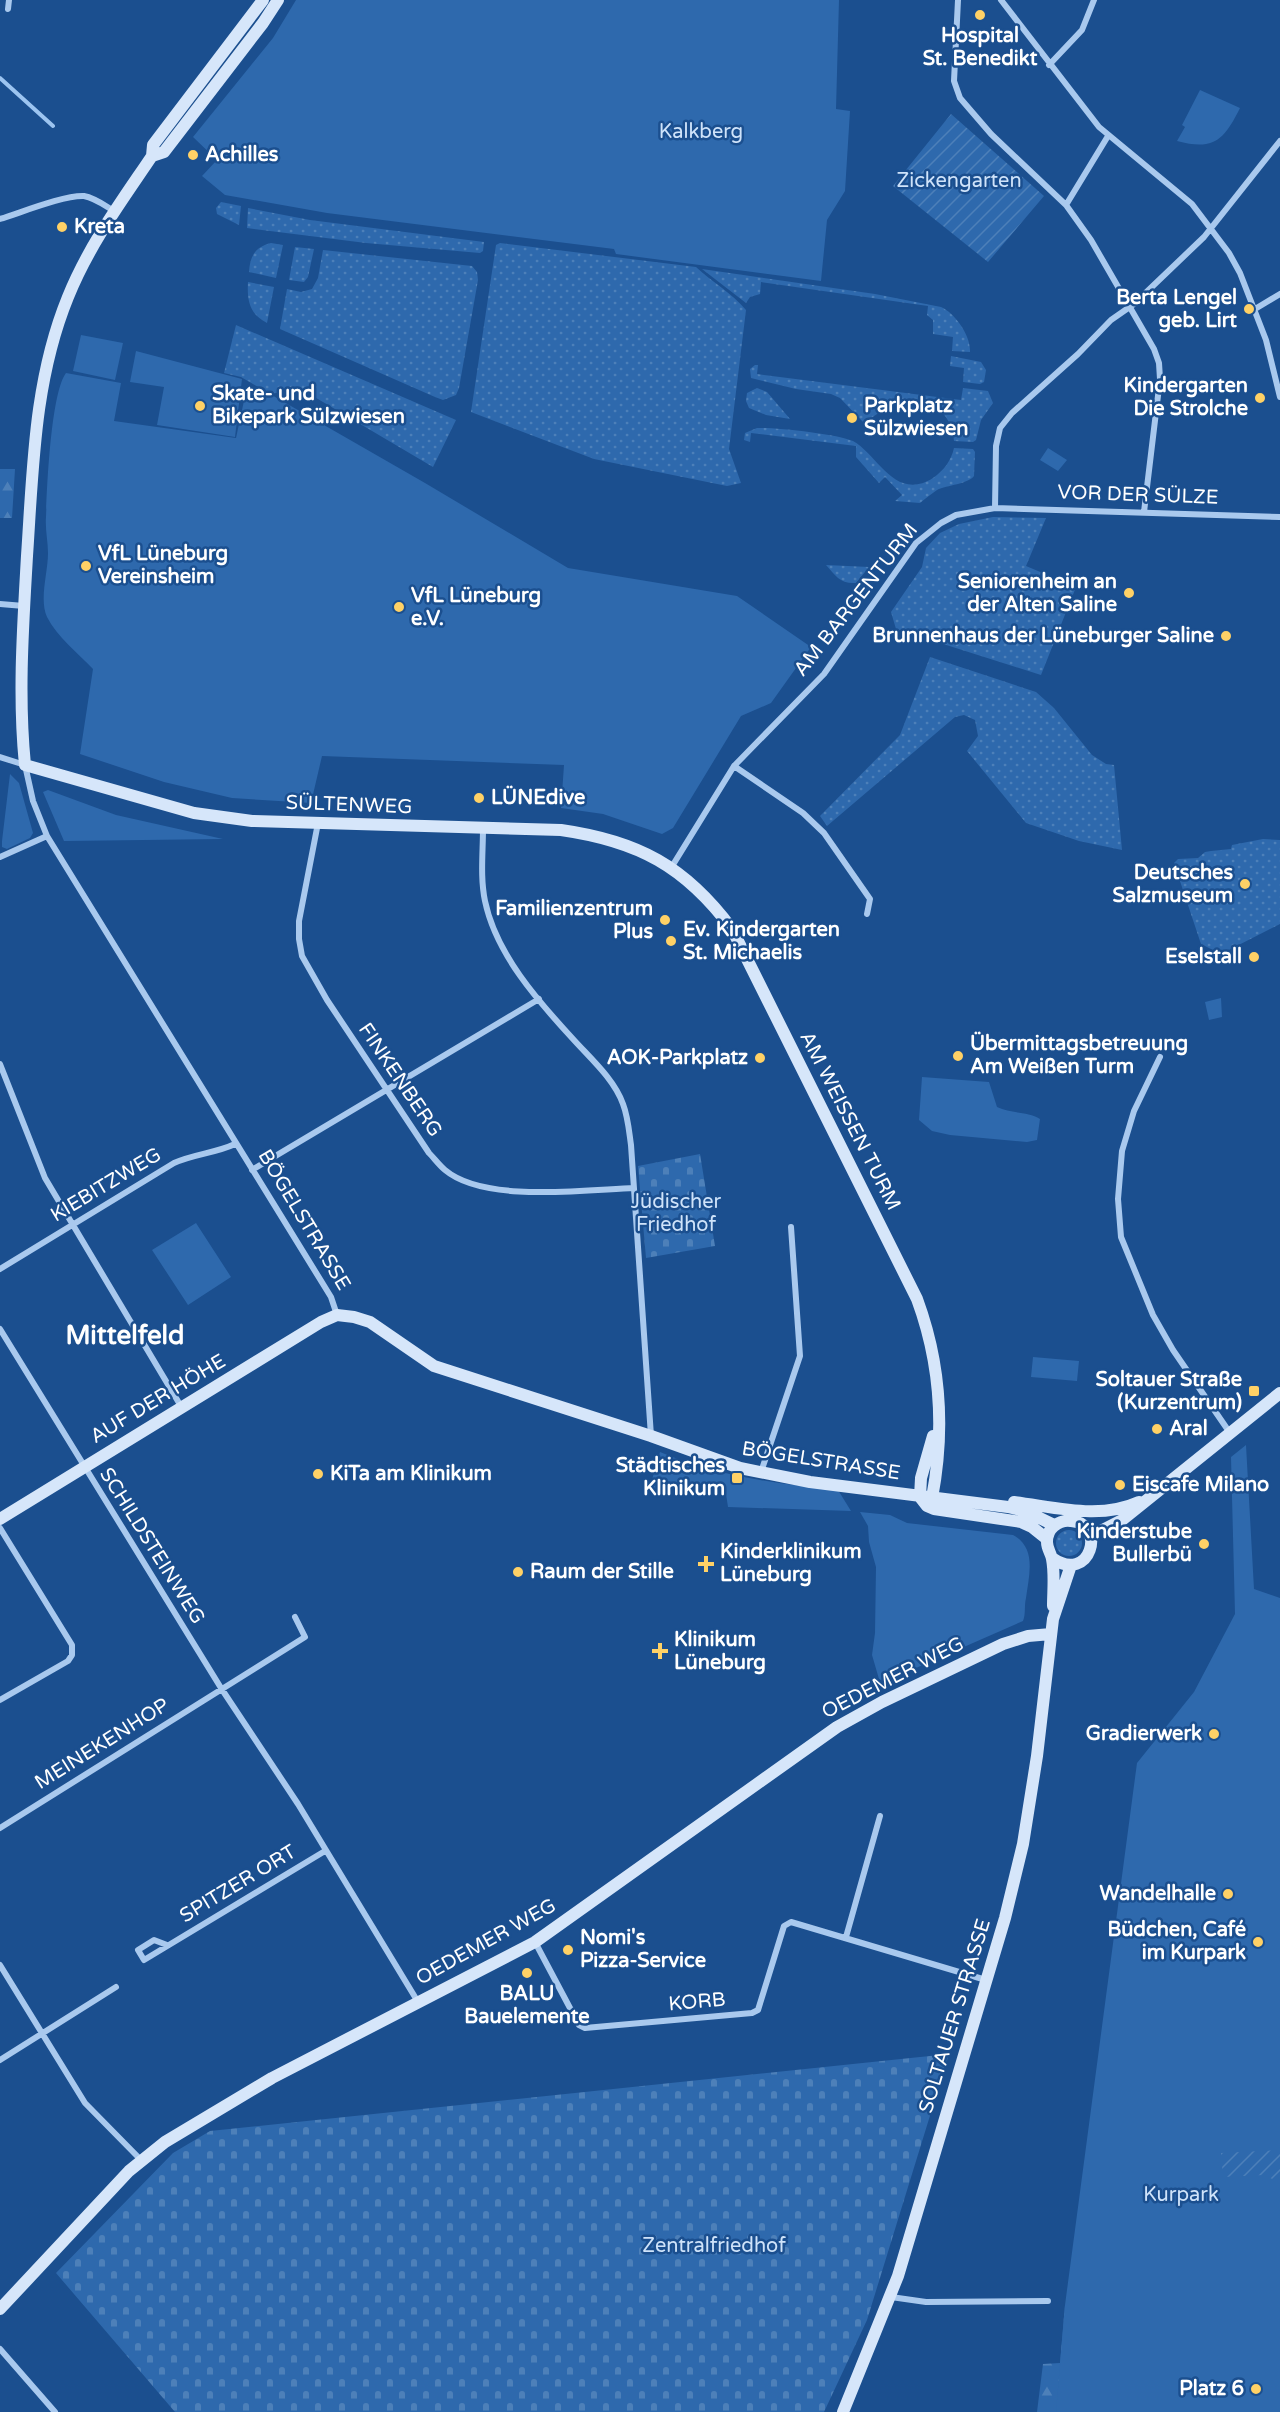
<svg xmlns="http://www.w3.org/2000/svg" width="1280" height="2412" viewBox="0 0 1280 2412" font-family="'Varela Round',sans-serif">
<defs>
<pattern id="grass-dots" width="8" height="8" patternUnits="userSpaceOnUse" patternTransform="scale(1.5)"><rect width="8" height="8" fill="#2e69ad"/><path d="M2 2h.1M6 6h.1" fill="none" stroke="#4d80b9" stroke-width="1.8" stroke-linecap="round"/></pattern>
<pattern id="forest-firs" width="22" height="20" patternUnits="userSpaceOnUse" patternTransform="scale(1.5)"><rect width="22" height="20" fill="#2e69ad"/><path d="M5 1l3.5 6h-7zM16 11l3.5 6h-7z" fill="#4d80b9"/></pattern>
<pattern id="cemetery-stones" width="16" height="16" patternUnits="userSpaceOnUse" patternTransform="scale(1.5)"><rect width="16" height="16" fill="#2e69ad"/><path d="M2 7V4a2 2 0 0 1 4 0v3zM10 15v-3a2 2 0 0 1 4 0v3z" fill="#4d80b9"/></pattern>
<pattern id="garden-furrows" width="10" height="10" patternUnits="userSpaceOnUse" patternTransform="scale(1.5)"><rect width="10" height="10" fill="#2e69ad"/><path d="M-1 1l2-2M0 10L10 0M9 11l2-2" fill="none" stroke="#4d80b9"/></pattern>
</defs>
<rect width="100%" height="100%" fill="#1b4f8f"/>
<path fill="url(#grass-dots)" d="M221 202 241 206 239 225 217 214 216 208Z
M248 208 310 220 484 242 483 251 480 253 366 243 247 228Z
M271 243 283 245 276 278 249 272C250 256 255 247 271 243Z
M500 243 696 267C712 282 732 293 746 310L729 449 741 483 727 486 594 459 471 412 496 245Z
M295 247 314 249 308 277 304 282 289 280Z
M323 250 472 266 477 272 478 280 459 388 456 395 443 400 435 397 280 329 287 289 301 292 312 289 318 278Z
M702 269 875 294 941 307C955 313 971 336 970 352L952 351 953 337 933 334V320L927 315 928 306 761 282 760 294 750 297 746 303Z
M248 282 274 287 267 323C249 314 247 300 248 282Z
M236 325 456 420 433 467 301 389 270 394 241 377 224 373Z
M951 356 981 362 986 370 984 382 980 384 963 382 964 368 950 366Z
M755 365H758L757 374 961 400 963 388 988 391 993 403 981 420 976 440 973 442 954 441C952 411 925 391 896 403 884 408 875 417 863 422L840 398 831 394 796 389 751 378 750 369Z
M757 388 767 392 790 419 766 415 749 408 746 401 747 393Z
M757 428C774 427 838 434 853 441 878 455 895 502 933 478 944 470 951 461 954 448L973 449 975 452 974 476C968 484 947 485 937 490 931 494 925 499 920 503L895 501 902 495 885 477 879 483 856 457V446L751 433 750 442 744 440 745 433Z
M993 517 1046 518 1026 566 1076 587 1041 675 896 629 891 612 922 567 926 548 940 533 959 524Z
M826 565 869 567 856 583C840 584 836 576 826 565Z
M930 657 1036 692 1054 708 1092 755 1106 764 1114 765 1122 850 1079 841 1026 823 967 751 978 736 975 720 964 715 955 717 827 826 820 816 900 735Z
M1263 839 1280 840V924L1221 954 1201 944 1174 863 1178 859 1198 858 1205 852 1211 851 1231 849 1232 845Z
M1056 1543a13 13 0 1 1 26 0a13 13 0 1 1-26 0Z"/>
<path fill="url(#forest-firs)" d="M0 469H15L12 518H0Z
M1065 2305 1075 2412H1037L1043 2364 1060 2363Z"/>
<path fill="url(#cemetery-stones)" d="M700 1154 715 1246 646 1258 638 1166Z
M949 2054 867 2320 824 2412H175L56 2273 173 2153 210 2131Z"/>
<path fill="#2e69ad" d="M296 0H839L836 109 850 111 845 191 827 220 821 281 616 254 614 249 327 213 225 195 202 176 217 160 193 137 273 38Z
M1200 90 1240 108C1224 140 1214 151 1177 141L1185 127 1182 125Z
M81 335 123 343 115 380 73 371Z
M136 351 242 379 235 437 157 425 164 387 130 382Z
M66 373 121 383 114 421 236 438 245 396 270 394 425 483 568 568 737 596 811 647 771 703 741 716 673 828 662 834 603 814 561 808 564 765 322 756 311 803 232 798 164 782 80 754 93 669C78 653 57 637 47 617 39 599 48 573 48 553 48 541 45 529 46 517 47 487 51 393 66 373Z
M1048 448 1067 460 1058 471 1040 460Z
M10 774 19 783 33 833 30 838 7 849 2 847V841Z
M48 790 116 815 223 839 64 841 43 792Z
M1221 998 1222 1017 1209 1020 1205 1002Z
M922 1077 989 1082 997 1107C1011 1114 1028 1111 1040 1119L1037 1140 1027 1142 950 1135 932 1131 919 1120Z
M196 1223 231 1277 188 1305 152 1250Z
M1033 1357 1079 1361 1077 1381 1031 1377Z
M1246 1445 1254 1589 1280 1598V2412H1056L1065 2305 1137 1763 1194 1692 1235 1614 1231 1457Z
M660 1452C716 1476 778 1484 838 1490L851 1511 728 1507 726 1494 649 1490Z
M860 1512 890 1515 907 1523 1013 1535C1037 1548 1029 1575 1026 1598 1024 1606 1026 1614 1023 1621L884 1682 879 1679 872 1655 875 1633 876 1567 869 1542 868 1526Z"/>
<path fill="url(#garden-furrows)" d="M951 114 1044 196 988 262 893 186Z
M1280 2150V2182L1263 2175 1223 2177 1221 2153Z"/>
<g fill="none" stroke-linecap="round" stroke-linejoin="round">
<path stroke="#9cc4f0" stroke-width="4" d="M0 78 53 126"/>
<path stroke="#a9c9ee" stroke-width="6" d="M958 0 954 81 960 98 991 134 1066 205 1091 240 1154 349 1159 363 1160 379 1144 512
M1001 0 1099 127 1192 204 1229 253 1240 273 1266 340 1280 397
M8 9 9 0
M1049 65 1082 30 1094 0
M1066 205 1108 136
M0 219C20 213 64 195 84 196 95 198 104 205 114 211
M1255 309 1280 294
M995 508 996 446 1000 428 1012 413 1078 354 1111 320 1134 304 1204 237 1280 141
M0 604 24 606
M0 757 25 765 33 801 47 836 331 1297 337 1315
M734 766 803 813 824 833 870 899 867 914
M318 823 299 921V939L302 956 327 1000 429 1153C434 1158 439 1165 445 1170 484 1203 584 1190 634 1188
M483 828C483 853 480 877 485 901 496 954 538 1001 573 1039 591 1059 614 1079 623 1104 628 1117 629 1131 631 1145L651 1436
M0 857 47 836
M671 868 734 766 824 674 916 543 941 523 956 515 995 508 1280 517
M1160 1057 1134 1111 1122 1151 1118 1199 1121 1237 1153 1315 1173 1350 1230 1433
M0 1064 45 1178 182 1408
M252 1170 539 999
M0 1269 174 1163C194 1154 216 1153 235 1144
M0 1329 221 1688 298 1804 418 2002
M761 1472 800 1356 791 1227
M0 1528 72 1645V1655L68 1661 0 1700
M0 1828 305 1637 295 1617
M846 1937 880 1816
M535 1942 579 2025 585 2028 752 2013 758 2010 784 1926 791 1922 986 1980
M167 1945 154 1940 138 1950 144 1960 325 1851
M0 1965 85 2103 141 2160
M0 2060 116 1987
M891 2297 926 2302 1048 2301
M0 2349 55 2412"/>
<path stroke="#d6e6fa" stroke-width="12" d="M263 0 153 145 152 156C121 202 89 245 68 297 34 380 33 468 27 556 23 626 18 696 25 765L194 813 252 821 561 830C638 841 685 866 732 929L917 1299C941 1364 945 1430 932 1498
M152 156 164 152 263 23 278 0
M920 1497 927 1506 934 1509 1021 1522 1032 1527 1047 1539
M920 1497 921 1478 933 1436
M1014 1502C1055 1507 1100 1520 1139 1502
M0 1519 321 1322 337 1315 354 1317 370 1322 434 1366 651 1436 740 1468 810 1482 1008 1507 1025 1511 1054 1525
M1091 1536 1122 1520 1280 1393
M1052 1558C1091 1585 1107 1523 1071 1521 1065 1520 1059 1522 1054 1526 1049 1530 1047 1536 1047 1542 1047 1549 1051 1553 1052 1559 1055 1574 1053 1591 1053 1606
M0 2309 129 2171 165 2142 272 2078 535 1942 837 1727 882 1702 1003 1644 1028 1636 1051 1634
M843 2412 898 2276 1005 1918 1023 1844 1037 1756 1053 1619 1071 1565"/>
</g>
<g fill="#ffd166" stroke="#1b4f8f" stroke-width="2">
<circle cx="980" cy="15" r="6"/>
<circle cx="193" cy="155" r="6"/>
<circle cx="62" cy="227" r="6"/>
<circle cx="1249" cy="309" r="6"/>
<circle cx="1260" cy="398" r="6"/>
<circle cx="200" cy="406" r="6"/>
<circle cx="852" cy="418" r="6"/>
<circle cx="86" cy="566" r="6"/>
<circle cx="1129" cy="593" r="6"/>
<circle cx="399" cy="607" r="6"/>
<circle cx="1226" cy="636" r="6"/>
<circle cx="479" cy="798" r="6"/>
<circle cx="1245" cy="884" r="6"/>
<circle cx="665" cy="920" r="6"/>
<circle cx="671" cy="941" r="6"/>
<circle cx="1254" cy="957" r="6"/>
<circle cx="958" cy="1056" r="6"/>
<circle cx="760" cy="1058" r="6"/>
<rect x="1248" y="1385" width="12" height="12" rx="3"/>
<circle cx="1157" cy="1429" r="6"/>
<circle cx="318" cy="1474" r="6"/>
<rect x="731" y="1472" width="12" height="12" rx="3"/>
<circle cx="1120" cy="1485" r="6"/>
<circle cx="1204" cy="1544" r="6"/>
<path d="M703 1555h6v6h6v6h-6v6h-6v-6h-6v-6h6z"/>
<circle cx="518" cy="1572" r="6"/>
<path d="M657 1642h6v6h6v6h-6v6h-6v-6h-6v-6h6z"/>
<circle cx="1214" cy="1734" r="6"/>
<circle cx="1228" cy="1894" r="6"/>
<circle cx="1258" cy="1942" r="6"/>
<circle cx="568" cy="1950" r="6"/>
<circle cx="527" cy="1973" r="6"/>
<circle cx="1256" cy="2389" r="6"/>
</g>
<g text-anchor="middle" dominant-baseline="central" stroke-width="5" stroke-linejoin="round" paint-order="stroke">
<g font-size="20" font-weight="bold" fill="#fff" stroke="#1b4f8f" text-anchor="start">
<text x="980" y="36" text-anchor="middle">Hospital<tspan x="980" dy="23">St. Benedikt</tspan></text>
<text x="205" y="155">Achilles</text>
<text x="74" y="227">Kreta</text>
<text x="1237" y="298" text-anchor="end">Berta Lengel<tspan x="1237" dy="23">geb. Lirt</tspan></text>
<text x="1248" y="386" text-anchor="end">Kindergarten<tspan x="1248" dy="23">Die Strolche</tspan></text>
<text x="212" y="394">Skate- und<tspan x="212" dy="23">Bikepark Sülzwiesen</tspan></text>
<text x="864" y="406">Parkplatz<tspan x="864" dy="23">Sülzwiesen</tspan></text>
<text x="98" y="554">VfL Lüneburg<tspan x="98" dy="23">Vereinsheim</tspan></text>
<text x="1117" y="582" text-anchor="end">Seniorenheim an<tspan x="1117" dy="23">der Alten Saline</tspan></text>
<text x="411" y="596">VfL Lüneburg<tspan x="411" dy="23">e.V.</tspan></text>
<text x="1214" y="636" text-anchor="end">Brunnenhaus der Lüneburger Saline</text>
<text x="491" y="798">LÜNEdive</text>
<text x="1233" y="873" text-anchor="end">Deutsches<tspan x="1233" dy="23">Salzmuseum</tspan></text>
<text x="653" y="909" text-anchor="end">Familienzentrum<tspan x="653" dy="23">Plus</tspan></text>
<text x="683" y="930">Ev. Kindergarten<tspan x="683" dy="23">St. Michaelis</tspan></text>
<text x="1242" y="957" text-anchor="end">Eselstall</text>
<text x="970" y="1044">Übermittagsbetreuung<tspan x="970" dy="23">Am Weißen Turm</tspan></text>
<text x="748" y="1058" text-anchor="end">AOK-Parkplatz</text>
<text x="1242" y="1380" text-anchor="end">Soltauer Straße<tspan x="1242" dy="23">(Kurzentrum)</tspan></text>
<text x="1169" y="1429">Aral</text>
<text x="725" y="1466" text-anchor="end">Städtisches<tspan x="725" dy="23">Klinikum</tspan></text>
<text x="330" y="1474">KiTa am Klinikum</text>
<text x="1132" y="1485">Eiscafe Milano</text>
<text x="1192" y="1532" text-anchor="end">Kinderstube<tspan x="1192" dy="23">Bullerbü</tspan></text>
<text x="720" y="1552">Kinderklinikum<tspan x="720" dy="23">Lüneburg</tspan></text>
<text x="530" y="1572">Raum der Stille</text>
<text x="674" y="1640">Klinikum<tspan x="674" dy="23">Lüneburg</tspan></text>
<text x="1202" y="1734" text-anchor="end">Gradierwerk</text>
<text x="1216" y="1894" text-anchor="end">Wandelhalle</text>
<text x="1246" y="1930" text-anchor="end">Büdchen, Café<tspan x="1246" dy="23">im Kurpark</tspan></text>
<text x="580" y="1938">Nomi's<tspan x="580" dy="23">Pizza-Service</tspan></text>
<text x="527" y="1994" text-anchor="middle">BALU<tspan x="527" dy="23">Bauelemente</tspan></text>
<text x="1244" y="2389" text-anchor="end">Platz 6</text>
</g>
<g font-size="20" fill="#cfe3fa" stroke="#1b4f8f">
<text x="701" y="132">Kalkberg</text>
<text x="959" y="181">Zickengarten</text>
<text x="676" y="1202">Jüdischer<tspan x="676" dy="23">Friedhof</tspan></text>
<text x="1181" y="2195">Kurpark</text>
<text x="714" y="2246">Zentralfriedhof</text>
</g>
<g font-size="20" fill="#fff" stroke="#1b4f8f">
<text transform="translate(1138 495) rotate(2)">VOR DER SÜLZE</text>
<text transform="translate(856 600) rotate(-52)">AM BARGENTURM</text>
<text transform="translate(349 805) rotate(2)">SÜLTENWEG</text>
<text transform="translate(400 1080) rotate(56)">FINKENBERG</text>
<text transform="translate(850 1121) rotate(63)">AM WEISSEN TURM</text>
<text transform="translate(106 1185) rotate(-31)">KIEBITZWEG</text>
<text transform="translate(304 1220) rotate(59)">BÖGELSTRASSE</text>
<text transform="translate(158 1399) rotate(-31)">AUF DER HÖHE</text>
<text transform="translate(821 1461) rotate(9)">BÖGELSTRASSE</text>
<text transform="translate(152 1546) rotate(58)">SCHILDSTEINWEG</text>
<text transform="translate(893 1678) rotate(-27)">OEDEMER WEG</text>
<text transform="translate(102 1744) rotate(-32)">MEINEKENHOP</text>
<text transform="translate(238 1884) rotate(-31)">SPITZER ORT</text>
<text transform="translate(486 1942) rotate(-29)">OEDEMER WEG</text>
<text transform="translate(697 2002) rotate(-5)">KORB</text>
<text transform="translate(955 2016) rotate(-73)">SOLTAUER STRASSE</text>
</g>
<g font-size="26" font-weight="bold" fill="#fff" stroke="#1b4f8f">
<text x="125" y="1335">Mittelfeld</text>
</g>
</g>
</svg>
